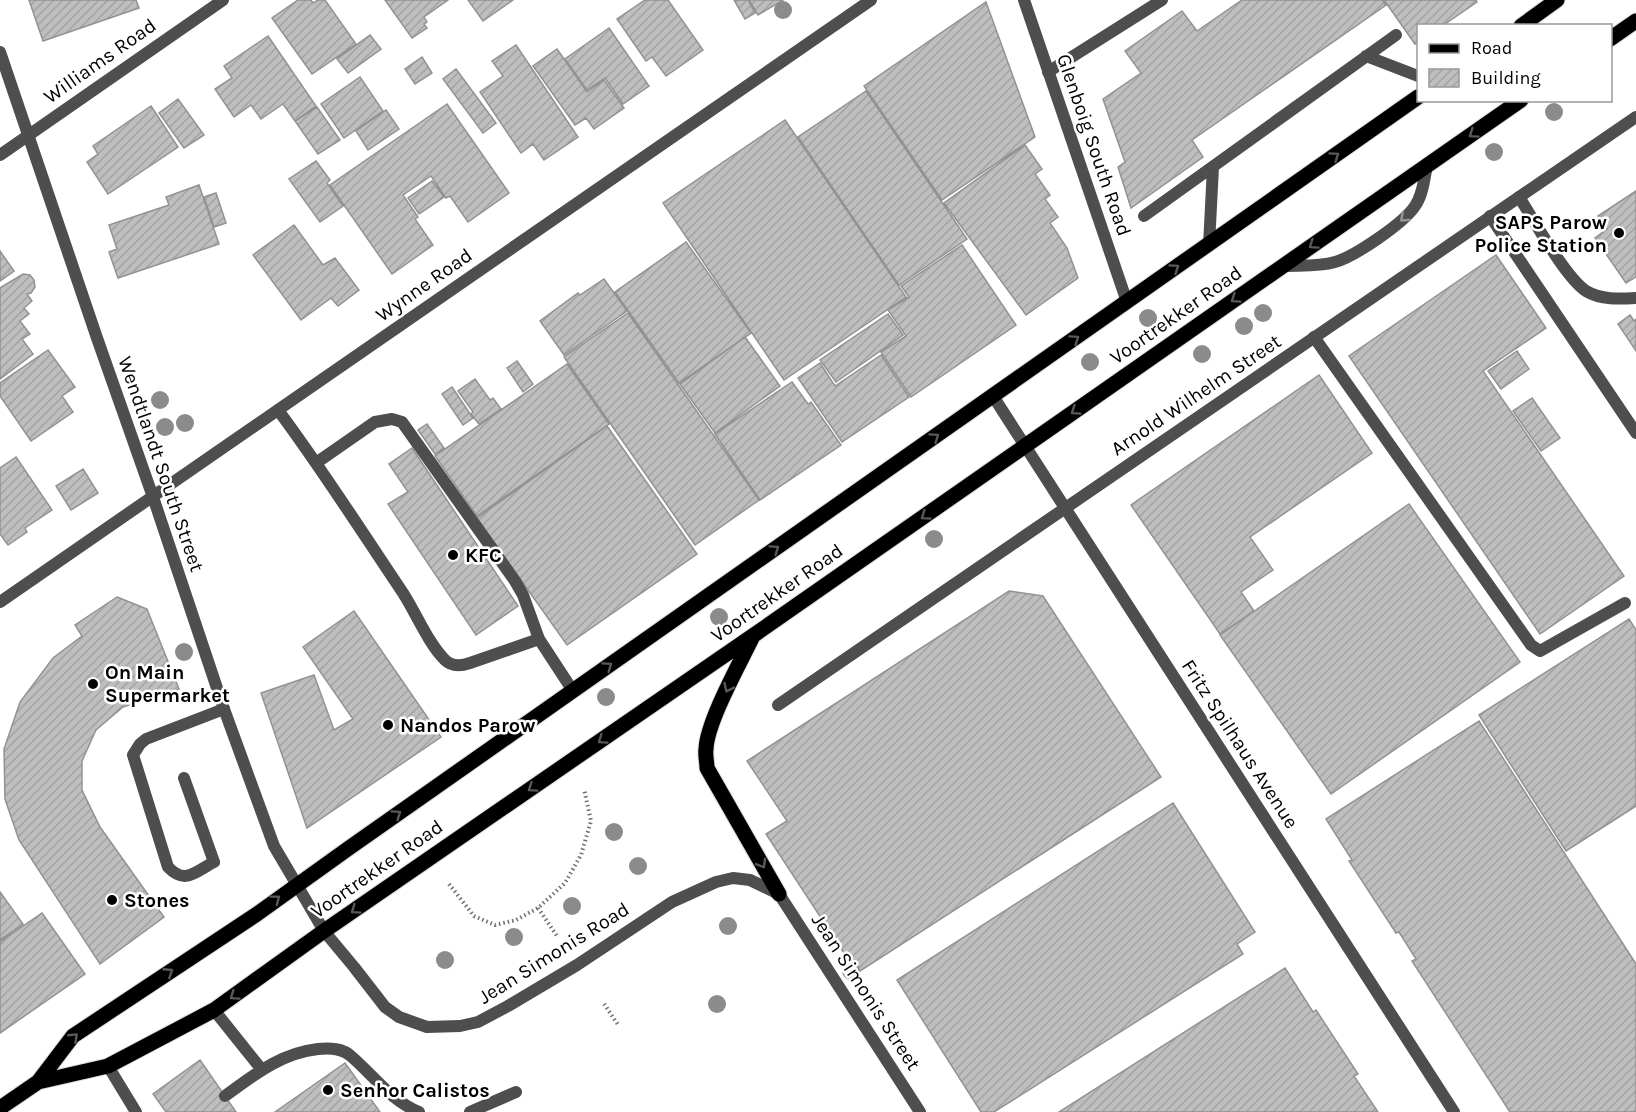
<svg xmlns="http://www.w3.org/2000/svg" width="1636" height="1112" viewBox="0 0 1636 1112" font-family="Karla,sans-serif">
<defs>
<pattern id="building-hatch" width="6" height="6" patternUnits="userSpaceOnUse" patternTransform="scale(1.5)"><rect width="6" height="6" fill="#bebebe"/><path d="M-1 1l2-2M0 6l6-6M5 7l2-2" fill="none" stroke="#a2a2a2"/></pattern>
</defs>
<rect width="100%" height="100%" fill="#fff"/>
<path fill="url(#building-hatch)" stroke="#929292" stroke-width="1.5" d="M29 0H136L139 8 43 41Z
M298 0H311L313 3 318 0H325L356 44 312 74 272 18Z
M385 0H448L424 17 427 22 424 24 427 28 412 38Z
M468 0H513L483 21Z
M645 0H668L703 50 666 76 652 57 646 61 617 19Z
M734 0H748L755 13 745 19Z
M749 0H783L758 15Z
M1242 0H1382L1386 5 1192 140 1203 157 1131 208 1118 167 1125 162 1103 99 1141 73 1125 51 1182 11 1197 31Z
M1384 0H1476L1477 2 1442 26H1418V41L1415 44Z
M986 2 1035 137 942 200 864 86Z
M609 28 649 86 623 104 605 78 587 90 565 59Z
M370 35 381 49 348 73 337 59Z
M268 36 316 106 295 121 283 104 261 119 251 105 234 117 215 89 232 78 224 66Z
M516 45 578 137 544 160 533 144 521 153 480 92 503 76 492 61Z
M557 49 587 92 604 80 624 108 594 129 586 118 575 125 533 66Z
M422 57 432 73 415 84 405 69Z
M456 69 496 123 483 133 443 79Z
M360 77 383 111 344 138 321 104Z
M866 91 967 239 899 285 798 137Z
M178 99 204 135 184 148 159 113Z
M447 104 509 193 468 222 450 196 446 198 431 176 403 195 418 217 415 219 433 245 392 274 330 185Z
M151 106 178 147 108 194 87 162 98 154 93 146Z
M317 107 340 140 318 154 295 121Z
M386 110 399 129 368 150 356 131Z
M785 120 906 297 784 380 663 203Z
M1025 145 1042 169 1035 174 1050 195 1045 199 1058 217 1050 223 1067 248 1078 278 1026 315 944 203Z
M316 161 330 180 327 183 343 206 320 222 289 179Z
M432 181 444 197 419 214 408 198Z
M199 185 219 244 118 278 109 252 117 249 109 225 169 205 166 197Z
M1636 191V277L1626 283 1595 238 1607 229 1598 216Z
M216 193 226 223 214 227 204 197Z
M294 225 323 265 335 258 359 290 338 306 331 298 301 320 253 255Z
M686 242 751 333 679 383 615 292Z
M962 245 1016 325 911 397 881 352 906 336 888 310 909 297 901 286Z
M0 251 14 271 0 281Z
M1496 255 1546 328 1483 371 1624 576 1540 634 1349 356Z
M23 274 30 275 34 280 35 287 31 293 27 294 32 301 24 308 29 314 20 321 30 334 22 339 33 354 0 379V288Z
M604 279 627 311 564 355 540 321 578 293 580 295Z
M628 313 759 500 695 545 564 357Z
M888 314 903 335 836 382 820 360Z
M1630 315 1634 321 1636 319V351L1618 324Z
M745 337 780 386 715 433 680 384Z
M48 350 75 387 62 396 73 412 31 441 0 396V383Z
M1517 351 1529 369 1501 389 1488 371Z
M881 355 909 397 842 442 798 378 820 363 835 386Z
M517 361 533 384 523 392 507 368Z
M567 364 609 424 477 516 435 456Z
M1319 375 1372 453 1250 537 1273 570 1241 592 1254 611 1220 634 1131 505Z
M475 379 490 400 493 398 501 409 479 424 471 414 473 412 458 391Z
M792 382 808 404 811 402 841 445 760 500 715 434Z
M452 387 473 418 463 425 442 394Z
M1532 398 1560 438 1541 451 1513 411Z
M427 424 444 448 435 454 418 430Z
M607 426 697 554 567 645 477 518Z
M412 448 518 606 476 635 388 504 408 492 389 464Z
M16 457 52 510 25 528 27 532 8 545 0 534V468Z
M83 469 98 493 71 510 56 486Z
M1409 504 1520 662 1331 794 1220 635Z
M1009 591 1043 596 1161 777 857 973 766 834 787 821 747 761Z
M117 597 147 609 179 689 123 707 96 730 82 761V790L100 827 164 917 100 964 19 840 5 799 4 749 20 702 53 658 82 636 75 625Z
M354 611 441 737 307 828 261 693 314 675 334 730 353 719 303 647Z
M1629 619 1636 630V806L1566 851 1479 715Z
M1479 721 1636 964V1112H1510L1412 961 1416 959 1399 932 1396 933 1349 861 1352 860 1326 819Z
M1173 803 1255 932 1237 944 1243 954 994 1112H981L897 980Z
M0 892 23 924 0 940Z
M42 913 85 974 0 1033V942Z
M1285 968 1313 1012 1316 1010 1358 1074 1354 1076 1378 1112H1059Z
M200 1060 236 1112H166L153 1094Z
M345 1063 380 1112H275Z"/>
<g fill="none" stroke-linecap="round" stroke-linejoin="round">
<g stroke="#dbdbdb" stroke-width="17">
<path id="primary" d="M1521 26 1557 0
M1610 39 1636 21
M752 638C739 665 707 722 706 749 705 755 707 762 707 768L779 894
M38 1082 108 1066 214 1010 324 931 754 635 1521 100
M0 1108 38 1082 73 1036 257 914 349 848 1418 97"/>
</g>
<path stroke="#707070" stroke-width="4" stroke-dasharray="1.5 3" stroke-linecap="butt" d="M449 884 474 916 495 925 516 920 538 908 565 883 581 855 591 821 584 789
M538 908 557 936
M604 1004 619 1026"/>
<path stroke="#4e4e4e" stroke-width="12" d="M1366 56 1418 76
M1048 72 1162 0
M1519 197C1534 220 1565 277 1586 291 1601 300 1619 299 1636 298
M1144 216 1396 35
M1490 216 1636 433
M1209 245 1213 167
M1283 266C1300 265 1318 267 1335 262 1354 257 1404 223 1415 206 1423 195 1424 179 1427 166
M1314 337 1531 645 1540 651 1625 603
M278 410C322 469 362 532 403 593 416 613 428 643 445 660 452 667 461 666 470 663L539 639 573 691
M316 463 375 422 392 419 402 422 515 581 523 595 539 639
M184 778 214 862C195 872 185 885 168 867L133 755 140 744 146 739 224 709
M214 1010 262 1070
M108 1066 136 1112
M225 1096C254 1075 281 1053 318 1049 330 1048 343 1048 352 1057 375 1077 390 1100 419 1112
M470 1112 516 1092"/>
<path stroke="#4e4e4e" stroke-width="12" d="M1024 0 1127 302
M0 52 97 338 153 497 224 709 274 846 324 931 354 967 385 1007 399 1017 427 1027 460 1026 478 1022 508 1006 577 965 672 902 716 882 733 878 750 880 779 894 920 1112
M0 155 223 0
M993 396 1454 1112
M0 602 871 0
M778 705 1636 117"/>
<use href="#primary" stroke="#000" stroke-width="15"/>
</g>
<g fill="#8b8b8b">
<circle cx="783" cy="10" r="9"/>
<circle cx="1554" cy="112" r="9"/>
<circle cx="1494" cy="152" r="9"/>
<circle cx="1263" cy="313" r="9"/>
<circle cx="1148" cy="318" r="9"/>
<circle cx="1244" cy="326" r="9"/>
<circle cx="1202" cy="354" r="9"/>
<circle cx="1090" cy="362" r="9"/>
<circle cx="160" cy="400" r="9"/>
<circle cx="185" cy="423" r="9"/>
<circle cx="165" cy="427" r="9"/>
<circle cx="934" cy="539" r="9"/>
<circle cx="719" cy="617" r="9"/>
<circle cx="184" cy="652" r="9"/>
<circle cx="606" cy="697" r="9"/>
<circle cx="614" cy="832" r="9"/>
<circle cx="638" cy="866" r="9"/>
<circle cx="572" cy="906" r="9"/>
<circle cx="728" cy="926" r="9"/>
<circle cx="514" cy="937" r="9"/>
<circle cx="445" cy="960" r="9"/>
<circle cx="851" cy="971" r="9"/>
<circle cx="717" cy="1004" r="9"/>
</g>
<defs><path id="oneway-chevron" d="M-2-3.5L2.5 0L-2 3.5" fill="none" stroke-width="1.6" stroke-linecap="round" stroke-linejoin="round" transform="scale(1.5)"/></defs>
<g stroke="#595959">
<use href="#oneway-chevron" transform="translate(1473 134) rotate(145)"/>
<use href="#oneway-chevron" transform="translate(1335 156) rotate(-35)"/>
<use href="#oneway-chevron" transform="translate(1313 245) rotate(145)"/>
<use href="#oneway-chevron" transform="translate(1175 268) rotate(-35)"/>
<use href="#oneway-chevron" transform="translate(1235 299) rotate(145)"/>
<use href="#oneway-chevron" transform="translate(1075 339) rotate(-35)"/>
<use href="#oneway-chevron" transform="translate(1075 411) rotate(145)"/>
<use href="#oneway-chevron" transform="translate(935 437) rotate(-35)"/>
<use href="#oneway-chevron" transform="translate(925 516) rotate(145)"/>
<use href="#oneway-chevron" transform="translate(775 549) rotate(-35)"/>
<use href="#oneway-chevron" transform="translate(608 666) rotate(-35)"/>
<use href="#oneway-chevron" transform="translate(728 688) rotate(116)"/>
<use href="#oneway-chevron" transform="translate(602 740) rotate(145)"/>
<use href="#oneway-chevron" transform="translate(532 788) rotate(145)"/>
<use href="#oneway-chevron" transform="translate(397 814) rotate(-35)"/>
<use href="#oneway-chevron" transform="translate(762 864) rotate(60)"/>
<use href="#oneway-chevron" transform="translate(276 899) rotate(-37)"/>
<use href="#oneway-chevron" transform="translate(355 910) rotate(145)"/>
<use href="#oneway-chevron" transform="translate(169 972) rotate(-33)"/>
<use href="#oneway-chevron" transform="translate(234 996) rotate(145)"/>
<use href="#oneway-chevron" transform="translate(74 1037) rotate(-44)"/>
</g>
<use stroke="#959595" href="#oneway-chevron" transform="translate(1404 218) rotate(138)"/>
<g fill="#000" stroke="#fff" stroke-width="2">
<circle cx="1619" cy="233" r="6"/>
<circle cx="453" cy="555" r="6"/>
<circle cx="93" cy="684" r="6"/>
<circle cx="388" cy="725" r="6"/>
<circle cx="112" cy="900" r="6"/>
<circle cx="328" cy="1090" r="6"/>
</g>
<g text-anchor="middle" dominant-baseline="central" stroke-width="5" stroke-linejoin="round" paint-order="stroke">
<g font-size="20" fill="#000" stroke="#fff">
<text transform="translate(100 61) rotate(-35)">Williams Road</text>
<text transform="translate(1094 145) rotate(71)">Glenboig South Road</text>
<text transform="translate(424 285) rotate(-35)">Wynne Road</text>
<text transform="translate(1176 315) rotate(-35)">Voortrekker Road</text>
<text transform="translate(1196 395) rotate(-34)">Arnold Wilhelm Street</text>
<text transform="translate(161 464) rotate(71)">Wendtlandt South Street</text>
<text transform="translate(777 593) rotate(-35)">Voortrekker Road</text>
<text transform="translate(1240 744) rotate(57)">Fritz Spilhaus Avenue</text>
<text transform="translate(377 869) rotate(-35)">Voortrekker Road</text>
<text transform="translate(554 953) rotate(-32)">Jean Simonis Road</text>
<text transform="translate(866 992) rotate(57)">Jean Simonis Street</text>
</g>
<g font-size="20" font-weight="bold" fill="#000" stroke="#fff" text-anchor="start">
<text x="1607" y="222" text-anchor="end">SAPS Parow<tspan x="1607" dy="23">Police Station</tspan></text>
<text x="465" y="555">KFC</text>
<text x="105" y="672">On Main<tspan x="105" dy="23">Supermarket</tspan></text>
<text x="400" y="725">Nandos Parow</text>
<text x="124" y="900">Stones</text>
<text x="340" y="1090">Senhor Calistos</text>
</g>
</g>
<rect x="1417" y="24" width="195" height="78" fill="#ffffff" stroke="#999999" stroke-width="1.5"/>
<rect x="1429" y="44" width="30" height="9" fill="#000000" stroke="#999999" stroke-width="1.5"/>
<text x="1471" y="54" font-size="18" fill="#000000">Road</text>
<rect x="1429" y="69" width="30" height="18" fill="url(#building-hatch)" stroke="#999999" stroke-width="1.5"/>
<text x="1471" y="84" font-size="18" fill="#000000">Building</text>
</svg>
